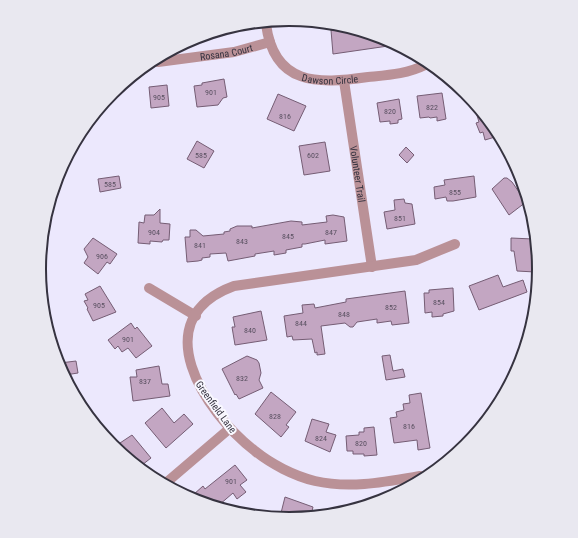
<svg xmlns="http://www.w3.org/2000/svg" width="578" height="538" viewBox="0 0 578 538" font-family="'Roboto Condensed',sans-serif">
<rect width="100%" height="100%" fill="#ece8fd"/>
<path fill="#c3a6c2" stroke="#755d74" d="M339 29 385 38 395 45 333 54 331 30Z
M224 79 227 97 223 98 218 105 197 107 194 86 202 85V83Z
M167 85 169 106 151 108 149 87Z
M442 93 446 119 437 121V117L430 118 429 117 420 118 417 96Z
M278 94 306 106 294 131 267 119Z
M399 99 402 119 398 120V123L390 124V121L380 122 377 103Z
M478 111 488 126 495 137 485 140 483 132 480 133 476 123 479 122 476 112Z
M197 141 214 151 204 168 187 159Z
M325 142 330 171 304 175 299 146Z
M406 147 414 155 407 163 399 155Z
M119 176 121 188 100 192 98 179Z
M474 176 476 197 453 201H447L446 197 435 199 434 187 445 185 444 180Z
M504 178H507L512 182 526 202 509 215 492 189Z
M404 199 405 203 412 204 415 224 387 229 384 212 395 210 394 200Z
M160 209V223L170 224 169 240H163L162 242 150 241V244L138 243 139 222 144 223 145 215H154Z
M333 215 344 217 347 241 325 244V240L305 244H302V247L286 250V253L274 255V251L255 254V256L228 261 226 253 210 254V257L202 258V260L198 261 187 262 185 237H190V230H196L203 236 224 234V232L230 231V229L237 226H252V228L291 221 302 222V225L327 222 326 216Z
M93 238 117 254 110 264 107 262 98 274 84 263 88 257 84 249Z
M511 238 533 239 537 260H535V272L517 271 514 251H511Z
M498 275 503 287 523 280 527 292 479 310 469 286Z
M100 286 116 312 93 321 87 309 88 308 84 301 88 300 85 294Z
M453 288 454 311 443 314V316L432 317V312L425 313 424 293H429V290Z
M405 291 409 323 392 325 391 321 377 323V319L357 322 353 327H350L345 323 321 326 325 354 317 355V352L315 353 312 339 293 340 292 336 287 337 284 316 303 313 302 305 314 304 315 308 346 302V299Z
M261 311 267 340 235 345 232 327H235L233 317Z
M131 323 135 329 137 327 152 346 136 358 128 348 122 352 118 346 115 349 108 340Z
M390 355 393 371 403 369 405 377 386 380 382 356Z
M247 356 257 360 259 363 261 373 259 380 263 388 239 399 236 394 235 395 222 369Z
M76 361 78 373 65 375 61 369 60 363Z
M159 366 162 384H168L170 396 133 401 130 377H137L136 370Z
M271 392 296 412 286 425 289 427 281 437 255 414Z
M421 393 430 448 418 450 417 440 394 443 390 418 397 417 396 412 404 410 403 404 410 403 409 395Z
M162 408 174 423 184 414 193 424 166 448 145 423Z
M312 419 329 424 326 432 336 435 330 452 305 441Z
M374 427 377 455 364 456V454H353V451H347L346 436 359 435V432H364V428Z
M132 435 151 458 142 465 114 447Z
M235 465 247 480 240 485 246 492 237 499 233 493 219 505 198 501 193 495 203 486 205 489Z
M285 497 313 507 311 515 289 519 280 517Z"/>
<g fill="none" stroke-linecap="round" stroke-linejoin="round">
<g stroke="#ba9197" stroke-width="10">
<path id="s1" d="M266 24C274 86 318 84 368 77 388 75 407 74 425 65"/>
<path id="s2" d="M158 62 234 52 270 42"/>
<path id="s3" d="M344 81 372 267"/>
<path d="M149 288 196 316"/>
<path d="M420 476C385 482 350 489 315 481 294 476 271 464 255 451 204 412 144 319 234 286L416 260 455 244"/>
<path d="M167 482 229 429"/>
</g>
</g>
<g text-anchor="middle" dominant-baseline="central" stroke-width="4" stroke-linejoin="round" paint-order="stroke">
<g font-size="8" fill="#595060">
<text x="211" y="92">901</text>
<text x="159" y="97">905</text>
<text x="432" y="107">822</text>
<text x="390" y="111">820</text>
<text x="285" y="116">816</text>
<text x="201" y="155">585</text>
<text x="313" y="155">602</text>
<text x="110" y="184">585</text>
<text x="455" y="192">855</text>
<text x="400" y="218">851</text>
<text x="154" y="232">904</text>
<text x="331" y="232">847</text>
<text x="288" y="236">845</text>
<text x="242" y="241">843</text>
<text x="200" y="245">841</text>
<text x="102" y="256">906</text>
<text x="439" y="302">854</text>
<text x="99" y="305">905</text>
<text x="391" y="307">852</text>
<text x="344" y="314">848</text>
<text x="301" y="323">844</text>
<text x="250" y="330">840</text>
<text x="128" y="339">901</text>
<text x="242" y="378">832</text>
<text x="145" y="381">837</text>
<text x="275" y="416">828</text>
<text x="409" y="426">816</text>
<text x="321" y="438">824</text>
<text x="361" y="443">820</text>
<text x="231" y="481">901</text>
</g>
<g font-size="10" fill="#363340" stroke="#f9f8ff">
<text stroke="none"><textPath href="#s2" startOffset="69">Rosana Court</textPath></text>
<text stroke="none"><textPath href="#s1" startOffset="96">Dawson Circle</textPath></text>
<text stroke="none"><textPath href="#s3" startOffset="94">Volunteer Trail</textPath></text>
<text transform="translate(216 407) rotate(54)">Greenfield Lane</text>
</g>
</g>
<path d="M0 0H578V538H0ZM46 269a243 243 0 1 1 486 0a243 243 0 1 1-486 0Z" fill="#e9e8f0" fill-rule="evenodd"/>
<path fill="none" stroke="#363340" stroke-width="2" d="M46 269a243 243 0 1 1 486 0a243 243 0 1 1-486 0Z"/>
</svg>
